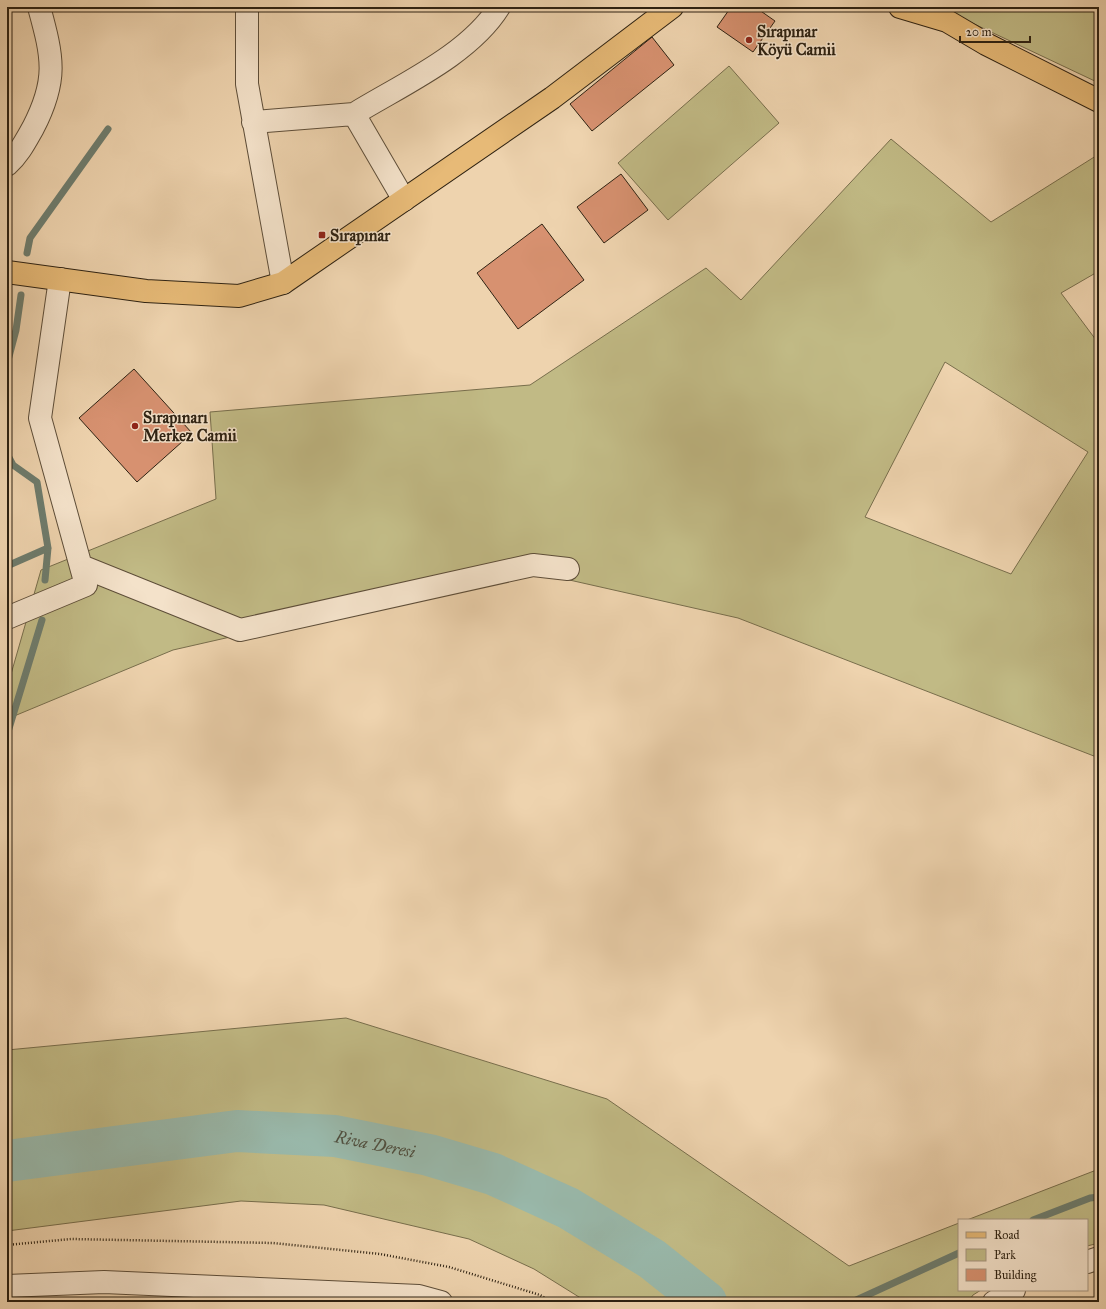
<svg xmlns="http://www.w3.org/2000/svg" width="1106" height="1309" viewBox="0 0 1106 1309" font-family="'IM FELL Great Primer',serif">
<rect width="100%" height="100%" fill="#eed3ae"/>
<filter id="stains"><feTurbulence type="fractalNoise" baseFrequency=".005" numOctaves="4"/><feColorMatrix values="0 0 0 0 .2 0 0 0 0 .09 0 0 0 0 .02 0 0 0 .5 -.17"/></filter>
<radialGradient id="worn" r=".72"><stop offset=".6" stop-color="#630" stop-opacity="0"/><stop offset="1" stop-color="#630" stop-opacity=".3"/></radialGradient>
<path fill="#c1ba85" stroke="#786e4c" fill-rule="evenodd" d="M942 7H1099V83L953 14Z
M729 66 779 123 668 220 618 163Z
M891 139 991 222 1099 154V271L1061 293 1099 344V758L738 618 525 570 173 650 7 719V688L41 570 216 499 210 412 530 385 706 268 741 300ZM945 362 1088 452 1011 574 865 517Z
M346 1018 607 1099 849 1266 959 1223V1290H981L973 1295 968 1302H587L534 1269 469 1239 324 1205 241 1201 7 1231V1050Z
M1099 1169V1243L1087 1246V1220H967Z"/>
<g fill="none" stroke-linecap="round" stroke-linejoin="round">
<path stroke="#6e7c6d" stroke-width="7" d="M27 253 30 238 108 129
M7 364 16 330 21 295
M7 454 13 465 37 482 48 548 45 580
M7 566 48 548
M7 735 42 620
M1033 1220 1090 1198 1099 1197
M852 1302 959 1253"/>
<path stroke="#99b8aa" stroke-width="42" id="s1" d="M7 1161 237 1131 335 1136 429 1155 493 1174 568 1208 652 1259 706 1302"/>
</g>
<path fill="#d79170" stroke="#2e2212" d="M731 7H755L775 21 753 52 717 27Z
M652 37 674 65 592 131 570 104Z
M621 174 648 210 604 243 577 207Z
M542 224 584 280 518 329 477 273Z
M134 369 192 433 137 482 79 418Z"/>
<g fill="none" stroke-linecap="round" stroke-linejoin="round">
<g stroke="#5e4e39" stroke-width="24">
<path id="minor" d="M247 7V84L283 283
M354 114C401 85 469 55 499 7
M253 122 354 114 404 200
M7 165C19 154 25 142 33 128 58 80 53 58 39 7
M81 566 240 630 533 565 568 569
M7 618 86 585 40 418 60 279
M1087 1262 1099 1258
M7 1286 104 1282 419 1296 441 1302
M994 1302 1014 1290"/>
</g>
<g stroke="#2e2212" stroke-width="24">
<path id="major" d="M900 7 947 21 986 44 1099 101
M7 272 146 291 239 296 283 283 552 98 672 7"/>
</g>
<path stroke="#2e2212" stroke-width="2.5" stroke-dasharray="1 2" stroke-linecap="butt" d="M7 1245 71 1239 273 1243 380 1254 449 1267 540 1295 552 1302"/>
<use href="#minor" stroke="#f4e2ca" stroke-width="22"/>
<use href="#major" stroke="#e7ba77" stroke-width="22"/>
</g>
<g fill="#8f2418" stroke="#f4e2ca" stroke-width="1.5">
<circle cx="749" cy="40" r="4"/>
<rect x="318" y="231" width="8" height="8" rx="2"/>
<circle cx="135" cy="426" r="4"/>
</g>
<g text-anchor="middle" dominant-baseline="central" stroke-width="3" stroke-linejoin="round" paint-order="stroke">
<g font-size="16" font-weight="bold" fill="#2e2212" stroke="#f4e2ca" text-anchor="start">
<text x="757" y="31">Sırapınar<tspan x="757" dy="18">Köyü Camii</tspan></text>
<text x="330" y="235">Sırapınar</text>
<text x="143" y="417">Sırapınarı<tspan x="143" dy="18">Merkez Camii</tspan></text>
</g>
<g font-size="17" font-style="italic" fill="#4e4f40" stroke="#f4e2ca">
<text stroke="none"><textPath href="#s1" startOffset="371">Riva Deresi</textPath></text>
</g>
</g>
<rect width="1106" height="1309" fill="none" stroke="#eed3ae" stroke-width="24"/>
<rect x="8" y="8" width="1090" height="1293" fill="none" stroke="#2e2212" stroke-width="2"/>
<rect x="12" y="12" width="1082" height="1285" fill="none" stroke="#2e2212"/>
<rect x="958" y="1219" width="130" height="72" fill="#f4e2ca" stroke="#a59580"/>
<rect x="966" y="1232" width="20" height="6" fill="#e7ba77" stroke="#a59580"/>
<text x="994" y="1239" font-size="12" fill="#2e2212">Road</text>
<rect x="966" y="1249" width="20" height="12" fill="#c1ba85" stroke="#a59580"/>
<text x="994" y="1259" font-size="12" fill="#2e2212">Park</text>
<rect x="966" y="1269" width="20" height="12" fill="#d79170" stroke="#a59580"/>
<text x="994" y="1279" font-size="12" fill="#2e2212">Building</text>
<path d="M960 36v6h70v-6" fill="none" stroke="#2e2212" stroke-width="2"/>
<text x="966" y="36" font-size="12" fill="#2e2212" stroke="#f4e2ca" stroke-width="3" paint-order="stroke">20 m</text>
<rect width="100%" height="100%" filter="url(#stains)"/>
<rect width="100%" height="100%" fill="url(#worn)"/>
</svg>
